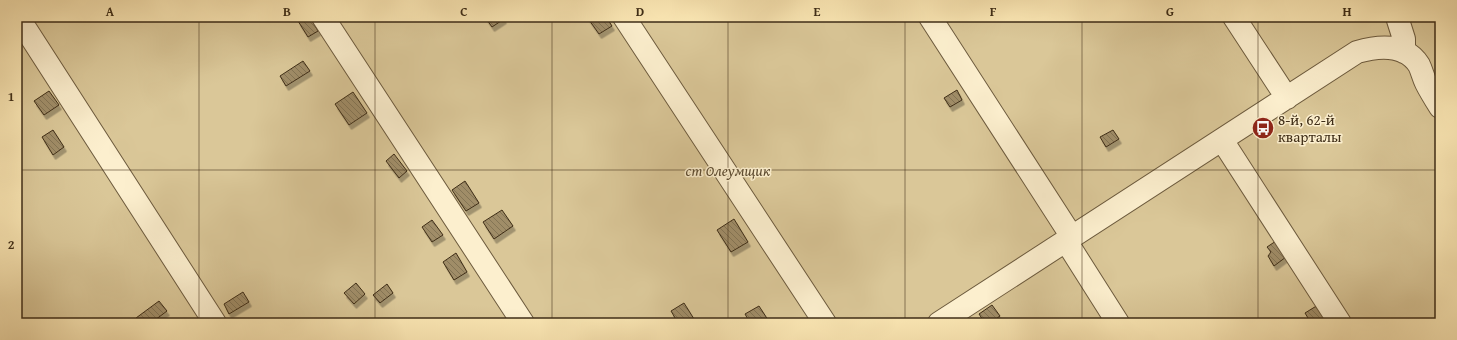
<svg xmlns="http://www.w3.org/2000/svg" width="1457" height="340" viewBox="0 0 1457 340" font-family="'Gentium Book Plus',serif">
<defs>
<pattern id="building-back-hatch" width="6" height="6" patternUnits="userSpaceOnUse"><rect width="6" height="6" fill="#a08d68"/><path d="M-1 5l2 2M0 0l6 6M5-1l2 2" fill="none" stroke="#847455"/></pattern>
<filter id="shadow"><feDropShadow dx="2.5" dy="4.5" stdDeviation="0" flood-color="#0004"/></filter>
</defs>
<rect width="100%" height="100%" fill="#fae6b3"/>
<filter id="stains"><feTurbulence type="fractalNoise" baseFrequency=".005" numOctaves="4"/><feColorMatrix values="0 0 0 0 .2 0 0 0 0 .09 0 0 0 0 .02 0 0 0 .5 -.17"/></filter>
<radialGradient id="worn" r=".72"><stop offset=".6" stop-color="#630" stop-opacity="0"/><stop offset="1" stop-color="#630" stop-opacity=".3"/></radialGradient>
<path fill="#dac798" stroke="#8c7a58" d="M17 17H1440V323H17Z"/>
<path fill="url(#building-back-hatch)" stroke="#3e2d17" filter="url(#shadow)" d="M304 17H310L318 31 308 37 298 21Z
M485 17H503L504 19 492 27Z
M587 17H606L612 26 599 34Z
M303 61 310 71 286 86 280 76Z
M957 90 962 100 950 107 944 98Z
M49 91 59 105 44 115 34 101Z
M353 92 367 113 349 125 335 104Z
M53 130 64 147 53 155 42 137Z
M1113 130 1119 139 1106 147 1100 137Z
M394 154 407 171 399 178 386 161Z
M465 181 479 203 466 211 452 190Z
M502 210 513 226 494 239 483 222Z
M734 219 748 242 731 252 717 230Z
M432 220 443 235 432 242 422 227Z
M1276 241 1286 257 1274 266 1268 256 1271 252 1267 247Z
M456 253 467 272 454 280 443 262Z
M356 283 365 294 354 304 344 293Z
M387 284 393 293 380 303 373 295Z
M243 292 249 302 229 314 224 304Z
M159 301 167 311 151 323H141L136 318Z
M684 303 694 319 687 323H678L671 311Z
M992 305 1000 316 990 323H985L979 314Z
M1318 305 1330 323H1311L1305 313Z
M759 306 770 323H750L745 314Z"/>
<g fill="none" stroke-linecap="round" stroke-linejoin="round">
<g stroke="#6d5b3e" stroke-width="24">
<path id="minor" d="M18 17 215 323
M323 17 523 323
M624 17 825 323
M930 17 1072 237
M1234 17 1287 98
M1397 17 1404 39V52
M1222 140 1340 323
M1066 241 1118 323
M939 323 1357 52C1378 46 1405 43 1419 65 1422 71 1423 77 1426 83 1430 91 1435 99 1440 107"/>
</g>
<use href="#minor" stroke="#fcefce" stroke-width="22"/>
</g>
<path fill="none" stroke="#3e2d17" stroke-width="1" stroke-opacity="0.55" d="M199 17V323M375 17V323M552 17V323M728 17V323M905 17V323M1082 17V323M1258 17V323M17 170H1440"/>
<defs>
<g id="bus-disc" transform="scale(1.15)"><circle r="9.5" fill="#8f2418" stroke="#fcefce"/><path d="M-5-6H5V4H4V6H2V4H-2V6H-4V4H-5ZM-3.5-4V0h7V-4ZM-3.5 1.2v1.5H-2V1.2ZM2 1.2v1.5H3.5V1.2Z" fill="#fff"/></g>
</defs>
<g fill-rule="evenodd">
<use href="#bus-disc" x="1263" y="128"/>
</g>
<g text-anchor="middle" dominant-baseline="central" stroke-width="3" stroke-linejoin="round" paint-order="stroke">
<g font-size="15" fill="#3e2d17" stroke="#fcefce" text-anchor="start">
<text x="1278" y="119">8-й, 62-й<tspan x="1278" dy="17">кварталы</tspan></text>
</g>
<g font-size="15" font-style="italic" fill="#5d4c31" stroke="#fcefce">
<text x="728" y="170">ст Олеумщик</text>
</g>
</g>
<rect width="1457" height="340" fill="none" stroke="#fae6b3" stroke-width="44"/>
<rect x="22" y="22" width="1413" height="296" fill="none" stroke="#3e2d17" stroke-width="1.5"/>
<g font-size="13" text-anchor="middle" font-weight="bold" fill="#3e2d17">
<text x="110" y="16">A</text>
<text x="287" y="16">B</text>
<text x="464" y="16">C</text>
<text x="640" y="16">D</text>
<text x="817" y="16">E</text>
<text x="993" y="16">F</text>
<text x="1170" y="16">G</text>
<text x="1347" y="16">H</text>
<text x="11" y="101">1</text>
<text x="11" y="249">2</text>
</g>
<rect width="100%" height="100%" filter="url(#stains)"/>
<rect width="100%" height="100%" fill="url(#worn)"/>
</svg>
